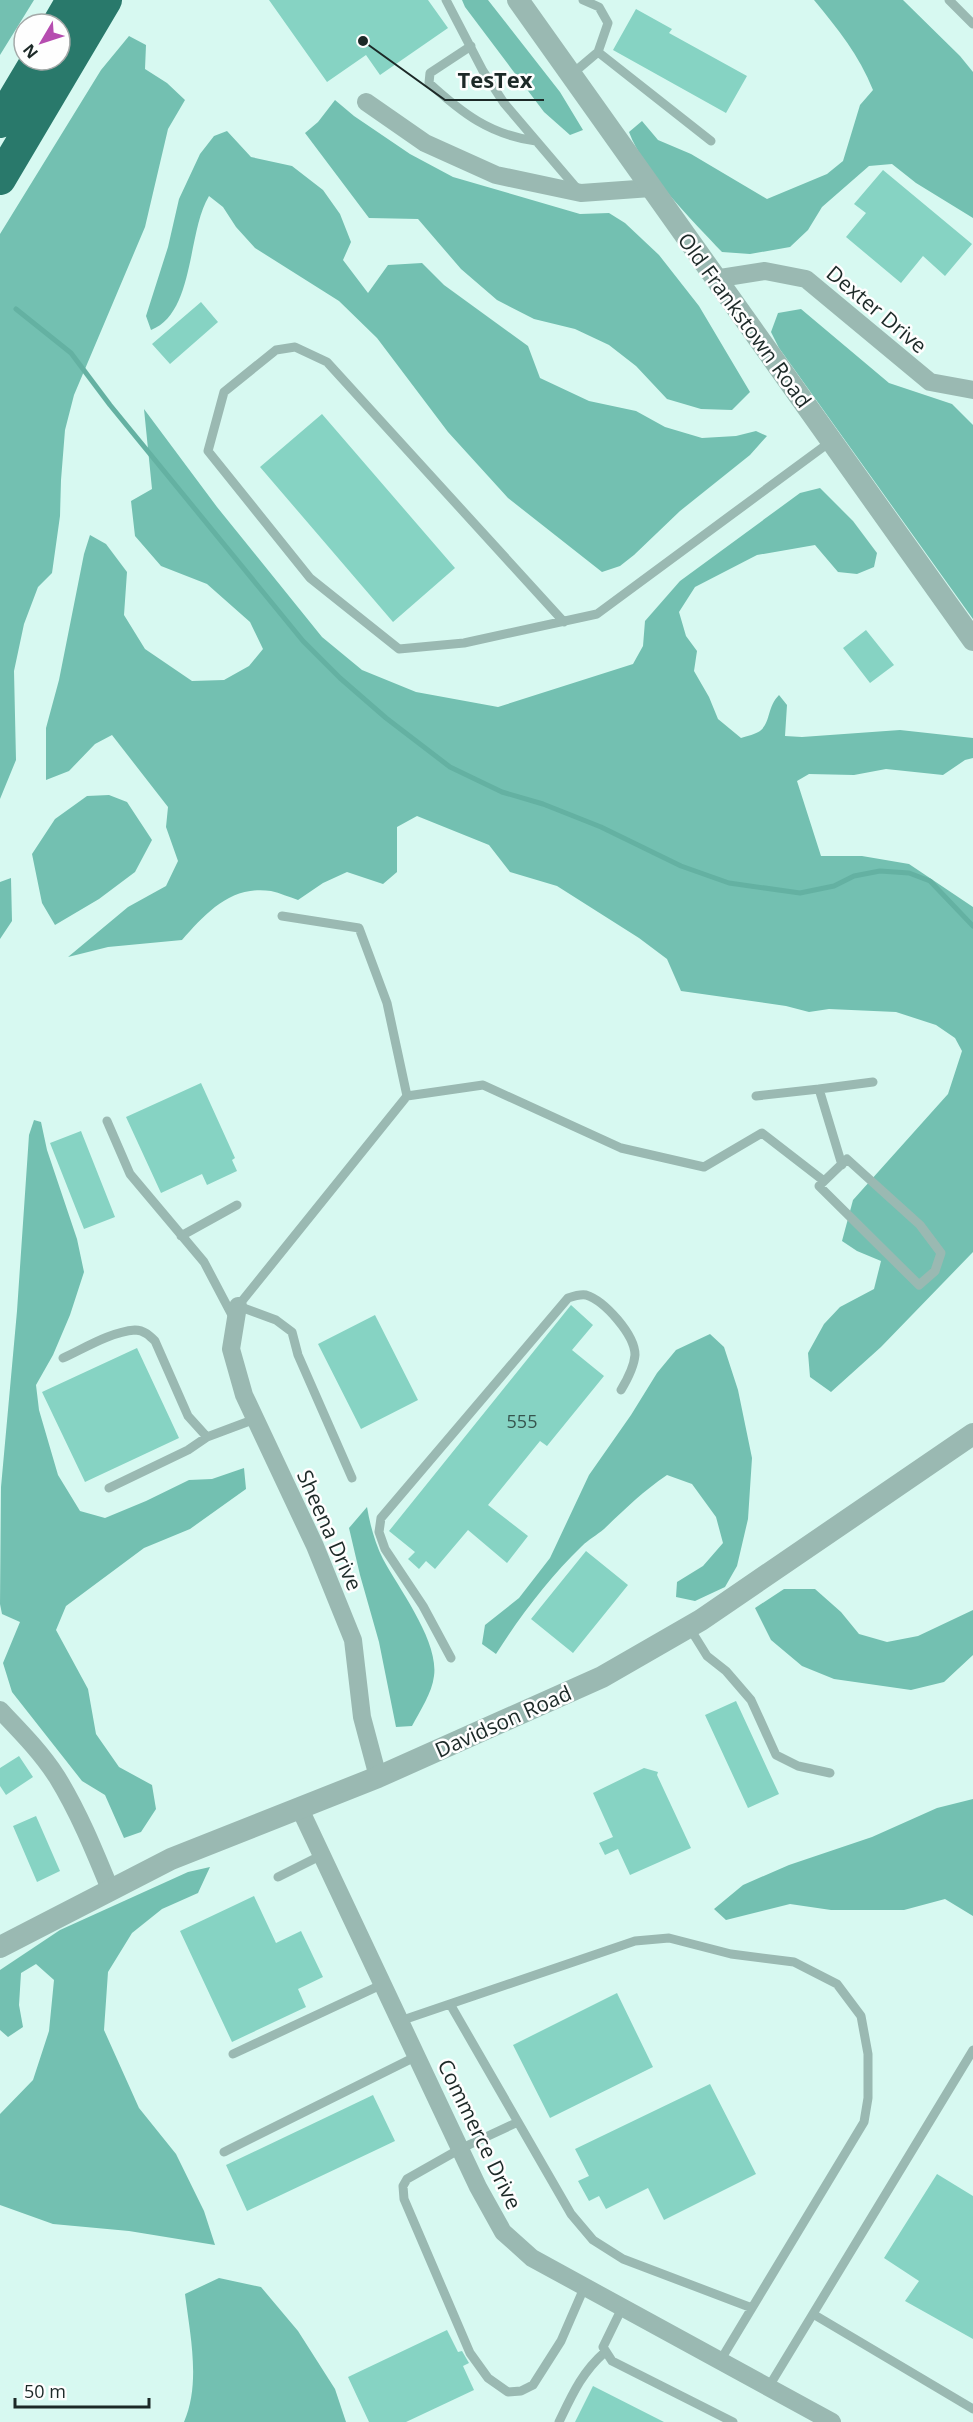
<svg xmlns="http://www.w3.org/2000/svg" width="973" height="2422" viewBox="0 0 973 2422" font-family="'Open Sans',sans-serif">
<rect width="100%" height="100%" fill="#d7f9f1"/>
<path fill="#73c0b1" d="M0 0H34L0 55Z
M462 0H488L560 92 583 130 570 135 544 112 465 7Z
M814 0H903L960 56 973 72V218L916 183 892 164 869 166 822 207 808 230 790 247 750 254 722 252C691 219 645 174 629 132L642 121 658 140 691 154 767 199 827 174 843 161 860 105 873 90C859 55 838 29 814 0Z
M129 36 146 45 145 69 167 83 185 100 168 129 145 227 74 395 65 430 61 480 60 516 52 573 38 587 24 624 14 671 16 760 0 799V234L101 70Z
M335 100 354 116 410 154 453 177 580 214 609 213 625 223 659 255 699 306 750 392 732 410 701 409 667 399 636 366 609 345 575 329 534 319 497 300 461 269 418 219 369 218 305 133 318 122Z
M227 131 251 157 292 166 323 190 340 214 351 242 343 260 368 293 388 265 422 263 444 285 528 346 540 378 589 401 636 411 665 427 702 438 736 436 756 431 767 436 750 455 680 511 634 555 620 566 602 572 508 498 448 432 377 338 339 301 255 248 236 227 223 207 209 196C187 232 195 313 151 330L146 316 168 247 179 199 200 154 214 136Z
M801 309 889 383 952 404 973 425V619L779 348 771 332 778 313Z
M144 409 217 507 322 637 362 670 416 692 498 707 633 664 643 646 645 621 680 581 800 493 820 488 853 521 877 553 874 567 857 574 838 572 815 545 757 555 695 587 679 612 686 636 697 651 694 671 709 697 718 719 741 738C747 736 756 734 760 731 771 722 767 707 779 695L787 705 785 736 802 737 900 730 973 738V758L965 760 943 775 886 769 854 775 809 774 797 781 821 856H862L909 864 973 907V1252L881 1347 831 1392 810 1377 808 1353 824 1324 840 1307 874 1289 881 1261 857 1251 842 1241 853 1200 948 1094 962 1051 955 1038 936 1025 896 1012 829 1009 809 1012 786 1006 681 991 667 959 639 938 557 886 510 872 489 845 417 816 397 827V872L383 884 347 872 323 883 298 900C289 897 280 893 271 891 231 885 206 913 182 940L108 947 68 957 128 907 166 886 178 861 166 827 168 807 112 735 95 744 69 771 46 780V728L59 680 84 554 90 535 106 544 127 572 124 615 145 649 192 681 224 680 249 666 263 649 250 622 207 584 161 566 135 536 131 501 152 489Z
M109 795 127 802 152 840 135 872 99 899 55 925 42 903 32 854 55 819 87 796Z
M11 878 12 921 0 939V882Z
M34 1120 41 1122 47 1150 77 1239 84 1272 70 1315 53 1355 36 1385 39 1410 58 1475 80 1511 105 1518 146 1501 189 1480 212 1479 244 1468 246 1489 190 1529 144 1548 66 1606 56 1630 88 1689 96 1734 119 1767 152 1785 156 1809 141 1832 124 1838 105 1795 82 1781 12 1692 3 1663 20 1622 2 1614 0 1604 1 1487 17 1311 29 1135Z
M710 1334 724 1347 738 1390 752 1458 748 1519 737 1566 725 1587 695 1601 676 1597 677 1582 703 1566 723 1543 716 1517 692 1484 667 1475C642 1492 625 1509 604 1529 597 1535 588 1540 582 1546 549 1578 520 1616 496 1654L482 1644 485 1625 519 1598 550 1558 589 1475 631 1415 657 1373 676 1350Z
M367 1507C370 1525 375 1543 383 1559 399 1589 439 1641 434 1676 432 1693 420 1711 412 1726L396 1727 379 1642 360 1575 349 1528Z
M784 1589H815L841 1612 859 1634 887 1642 918 1636 973 1610V1655L944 1682 911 1690 834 1679 802 1666 771 1640 755 1608Z
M973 1799V1916L945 1899 904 1910H831L790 1904 726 1920 714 1909 743 1885 789 1865 872 1837 937 1808Z
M210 1867 198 1893 162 1909 132 1933 108 1972 104 2030 139 2108 176 2154 204 2211 215 2245 129 2231 53 2224 0 2205V2114L33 2080 49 2031 54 1980 36 1964 21 1973 19 2005 23 2027 8 2037 0 2030V1970L60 1930 188 1872Z
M219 2278 261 2287 298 2331 335 2389 346 2422H184C201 2383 190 2335 185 2294Z"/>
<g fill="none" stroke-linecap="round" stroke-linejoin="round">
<path stroke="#64b1a2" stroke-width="5" d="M16 309 71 353 110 405 303 641 340 678 386 718 450 767 502 792 543 804 601 827 681 866 729 883 800 893 834 886 854 876 880 871 909 873 930 881 973 926"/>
</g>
<path fill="#86d3c3" d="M269 0H428L448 28 380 75 366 55 327 82Z
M636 9 672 29 669 33 747 76 726 113 613 50Z
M883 170 972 244 945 276 923 256 901 283 846 237 866 213 854 204Z
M201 302 218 322 170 364 152 344Z
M322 414 455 568 393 622 260 467Z
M866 630 894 665 870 683 843 648Z
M201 1083 235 1158 232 1160 237 1171 207 1185 202 1174 161 1193 126 1117Z
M81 1131 115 1217 84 1229 50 1143Z
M571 1305 593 1325 572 1350 604 1376 547 1446 540 1441 488 1505 528 1536 507 1563 468 1530 435 1569 426 1561 419 1569 408 1559 415 1552 389 1531Z
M375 1315 418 1400 361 1429 318 1344Z
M137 1348 179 1438 85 1482 42 1392Z
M586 1551 628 1585 573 1653 531 1619Z
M736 1701 779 1794 748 1808 705 1715Z
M19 1756 33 1777 6 1795 0 1786V1768Z
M644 1768 658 1772 657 1775 691 1848 630 1875 618 1849 605 1855 599 1843 613 1837 593 1793Z
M36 1816 60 1871 37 1882 13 1826Z
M254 1896 276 1943 301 1931 323 1977 298 1989 306 2007 232 2042 180 1931Z
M617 1993 653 2067 550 2118 513 2045Z
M710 2084 756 2174 664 2220 648 2188 606 2209 599 2196 589 2201 578 2181 589 2176 575 2149Z
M373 2095 395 2141 247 2211 226 2165Z
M937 2174 973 2196V2339L905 2301 919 2281 884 2258Z
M447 2330 458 2352 462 2351 469 2363 463 2366 474 2390 406 2422H369L348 2377Z
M593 2386 664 2422H575Z"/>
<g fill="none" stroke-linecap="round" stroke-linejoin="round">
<path stroke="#9ab9b2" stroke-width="9" d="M446 0 483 71 504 103 579 191
M583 0 599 7 608 23 598 52
M949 0 973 24
M471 46 430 73 429 83C462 113 490 135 536 141
M572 74 598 52 711 141
M564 622 327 362 295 347 276 350 224 392 208 451 310 578 399 649 464 643 597 614 830 442
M282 916 359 928 387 1003 407 1096
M819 1089 873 1082
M756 1096 819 1089 842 1165
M107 1121 130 1174 204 1262 234 1319
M847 1159 920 1225 941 1253 935 1271 919 1285 819 1186Z
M181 1236 237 1205
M63 1358C85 1348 110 1332 135 1330 144 1330 150 1336 155 1341L188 1416 207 1437
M352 1478 298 1355 292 1332 276 1320 238 1306 407 1096 483 1085 621 1148 704 1167 762 1133 824 1181
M109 1488 188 1450 207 1437 255 1419
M689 1627 707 1656 726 1671 751 1700 776 1755 798 1766 830 1773
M451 1658 423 1606 385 1549 379 1532 381 1518 568 1298C574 1296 580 1294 586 1295 605 1301 635 1335 635 1355 634 1367 627 1380 621 1390
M278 1877 322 1855
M450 2004 571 2214 593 2240 623 2259 752 2308
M400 2021 635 1941 669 1938 731 1954 794 1962 837 1984 861 2016 868 2054V2098L864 2122 720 2361
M233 2054 383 1984
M518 2122 460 2149 407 2179 403 2186 404 2199 470 2353 488 2378 508 2392 521 2391 533 2385 561 2341 584 2288
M224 2152 417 2056
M622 2308 603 2347 612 2361 733 2422
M813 2314 973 2409
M768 2388 973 2050
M559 2422C572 2395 582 2372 605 2352"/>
<path stroke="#9ab9b2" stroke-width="18" d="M366 102 425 143 496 175 581 193 651 188
M714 279 765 271 806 279 930 382 973 390
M238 1306 231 1349 244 1395 315 1546 353 1640 362 1717 378 1777
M0 1710C20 1731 41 1752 57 1777 79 1813 94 1850 110 1889
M300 1809 478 2187 503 2232 532 2258 832 2422"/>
<path stroke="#9ab9b2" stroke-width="22" d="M518 0 973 640
M0 1947 171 1859 378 1777 602 1677 701 1620 973 1434"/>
<path stroke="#29796b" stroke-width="32" d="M58 24 72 0
M0 122 37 60
M0 179 106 0"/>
</g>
<g text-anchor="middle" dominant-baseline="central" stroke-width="5" stroke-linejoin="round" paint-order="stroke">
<g font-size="18" fill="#36544e">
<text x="522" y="1421">555</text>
</g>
<g font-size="21" fill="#1c2927" stroke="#fefefe">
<text transform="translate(877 309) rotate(40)">Dexter Drive</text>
<text transform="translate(745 320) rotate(54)">Old Frankstown Road</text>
<text transform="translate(330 1530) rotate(66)">Sheena Drive</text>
<text transform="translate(503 1721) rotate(-24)">Davidson Road</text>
<text transform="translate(480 2134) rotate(64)">Commerce Drive</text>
</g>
</g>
<path fill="none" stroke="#1c2927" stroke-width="2" d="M363 41L445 100H544"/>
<circle fill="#1c2927" stroke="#fefefe" stroke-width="2" cx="363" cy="41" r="6"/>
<g font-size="22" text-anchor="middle" font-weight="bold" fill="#1c2927" stroke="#fefefe" stroke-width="5" stroke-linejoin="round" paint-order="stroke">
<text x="495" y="88">TesTex</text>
</g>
<g transform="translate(42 42) rotate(231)"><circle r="28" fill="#fefefe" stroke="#a4a9a8" stroke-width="1.5"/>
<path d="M0-4.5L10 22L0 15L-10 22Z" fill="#b64db0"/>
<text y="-9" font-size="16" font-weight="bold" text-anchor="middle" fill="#1c2927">N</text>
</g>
<path d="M15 2398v9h134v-9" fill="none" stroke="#1c2927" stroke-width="3"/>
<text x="24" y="2398" font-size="18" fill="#1c2927" stroke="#fefefe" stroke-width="4.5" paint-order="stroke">50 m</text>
</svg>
